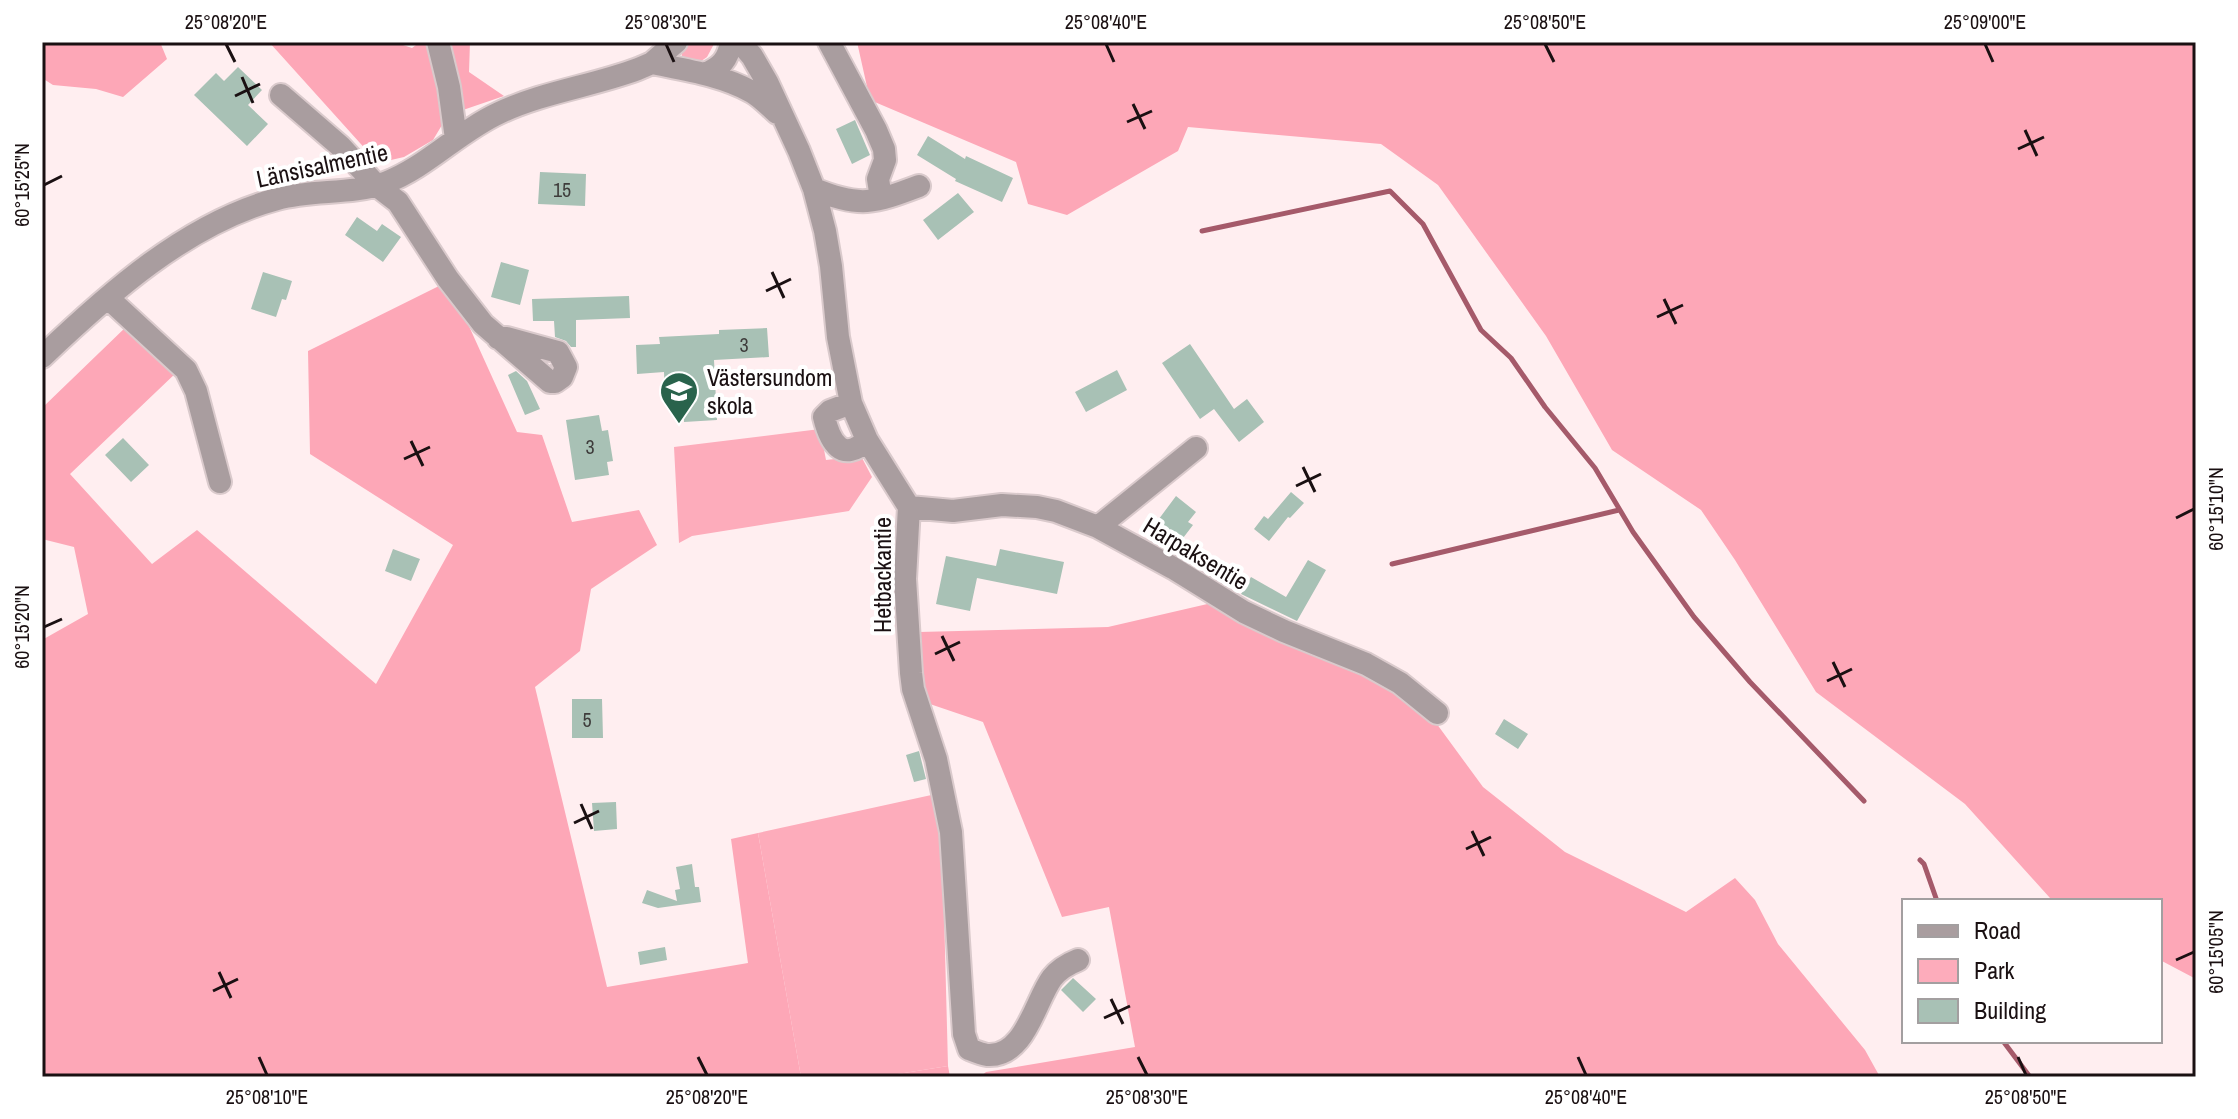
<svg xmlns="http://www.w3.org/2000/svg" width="2238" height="1119" viewBox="0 0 2238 1119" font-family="'Archivo Narrow',sans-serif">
<rect width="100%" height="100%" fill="#ffeef0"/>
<path fill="#fdacbb" d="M687 42H714V44L707 57 697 64 683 61 681 51Z
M820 429 826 460 861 456 872 477 849 511 692 536 679 543 674 447Z
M936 794 942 835 948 1066 879 1077H801L758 833Z"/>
<path fill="#fda7b7" d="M42 42H160L167 59 123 97 96 89 53 85 42 78Z
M269 42H394L412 48 420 42H470L469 72 504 96 463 110 445 120 433 140 404 157 378 163Z
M857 42H2196V979L2160 960V901H2055L2050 898 1965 804 1816 692 1735 560 1701 510 1612 450 1546 336 1438 185 1381 144 1188 127 1178 151 1067 215 1028 204 1016 162 870 100Z
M445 283 468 324 517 432 542 435 572 522 639 510 657 545 591 589 580 651 535 687 607 987 748 963 731 839 758 833 801 1077H42V640L88 614 74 547 42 539V408L128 325 178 371 70 474 152 564 197 530 376 684 453 545 310 454 308 351Z
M1216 602 1397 689 1431 716 1483 787 1565 852 1686 912 1735 878 1755 900 1778 944 1865 1050 1880 1077H980L986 1072 1135 1047 1109 907 1062 917 983 722 924 702 919 632 1108 627Z
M948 1066 950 1077H879Z"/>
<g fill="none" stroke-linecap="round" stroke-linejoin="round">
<path stroke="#a55a6a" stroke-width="5" d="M1202 231 1390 191 1423 224 1481 330 1511 358 1545 407 1595 468 1633 532 1694 617 1750 682 1864 801
M1392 564 1619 510
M1920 860 1924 864 1937 901
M2003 1041 2030 1077"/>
</g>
<path fill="#a8c1b5" d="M238 67 262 90 248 105 268 124 247 146 194 95 216 73 224 81Z
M855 120 870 155 852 164 836 129Z
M928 136 965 159 966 156 1013 178 1002 202 955 181 956 179 917 155Z
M540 172 586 174 585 206 538 204Z
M958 193 974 212 938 240 923 220Z
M357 217 377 231 382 224 401 237 383 262 345 235Z
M501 262 529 270 520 305 491 297Z
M263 272 292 281 286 300 282 299 276 317 251 309Z
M629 296 630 318 576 320V347H571L566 341 555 337 554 321H533L532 299Z
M767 328 769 357 714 360 717 420 684 422 683 397 665 398 664 372 637 374 636 345 660 344 659 337 719 334V330Z
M1190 344 1234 409 1247 399 1264 422 1239 442 1214 409 1200 419 1162 363Z
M1117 370 1127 390 1086 412 1075 392Z
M516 371 527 381 540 409 525 415 508 375Z
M599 415 602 431 608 430 613 461 607 462 609 475 575 480 566 420Z
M123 438 149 465 131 482 105 455Z
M1291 492 1304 503 1290 518 1288 517 1269 541 1254 529 1264 516 1268 519Z
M1176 496 1196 512 1188 522 1193 525 1180 542 1175 538 1167 549 1147 535Z
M393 549 420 559 411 581 385 571Z
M1000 549 1064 562 1057 594 977 578 970 611 936 604 946 556 996 566Z
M1308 560 1326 570 1297 621 1241 594 1251 577 1286 597Z
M572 699H602L603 738H572Z
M1504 719 1528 734 1518 749 1495 734Z
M919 751 926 779 914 782 906 755Z
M616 802 617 829 594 831 592 803Z
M692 864 695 887H699L701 902 658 908 642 903 647 890 677 901 675 890 680 889 676 867Z
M665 947 667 960 640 965 638 952Z
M1073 978 1096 999 1083 1012 1061 990Z"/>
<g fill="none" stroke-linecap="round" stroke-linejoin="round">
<g stroke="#dacacc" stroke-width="26">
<path id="minor" d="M438 42 449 87 456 139
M740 42 752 56 767 82 799 151 814 189 825 231 831 266 838 337 851 403 867 440 909 507 905 579 911 673 913 689 936 759 951 832 964 1034 969 1049C974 1051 981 1054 987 1055 1025 1058 1035 1001 1052 978 1059 969 1068 964 1078 960
M829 42 876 130 884 149 885 160 878 179 881 198
M652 63C686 70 721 75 752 92 761 97 769 106 777 113
M705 74C721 67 728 60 731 42
M281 95 340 146 376 185 398 202 448 279 483 324 550 382H555L562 377 566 367 558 352 507 338H498
M814 189C860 208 874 203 919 186
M108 298 186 370 196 391 220 482
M42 357C108 294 187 223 277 199 312 189 350 195 385 183 427 167 458 132 499 113 543 92 593 86 638 69L652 63 676 42
M851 403 830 411 824 417C830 442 842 464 867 440
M909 507 953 511 1002 505 1037 507 1056 511 1098 527 1173 568 1244 612 1284 631 1366 664 1400 683 1437 713
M1098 527 1196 448"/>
</g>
<use href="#minor" stroke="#a99d9f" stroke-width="22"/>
</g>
<path fill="none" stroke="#1a1012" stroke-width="3" d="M226 44 235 62M666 44 674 62M1106 44 1114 62M1545 44 1554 62M1985 44 1993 62M242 77 253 103M235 96 260 84M1133 104 1145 129M1127 122 1152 111M2025 130 2037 156M2018 149 2044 137M44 185 62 176M772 272 784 298M766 291 791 279M1664 299 1676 324M1657 317 1683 305M411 441 423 466M404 459 430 447M1303 467 1315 492M1296 486 1321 474M2176 518 2194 509M44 627 62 619M942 636 954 661M935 654 960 642M1833 662 1845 687M1827 681 1852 669M581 804 592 829M574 823 599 811M1472 831 1484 856M1466 849 1491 837M2176 960 2194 952M219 972 231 998M213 991 238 979M1111 999 1123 1024M1104 1018 1130 1006M259 1057 267 1075M698 1057 707 1075M1138 1057 1147 1075M1578 1057 1586 1075M2018 1057 2026 1075"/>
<defs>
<g id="school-pin" transform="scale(2)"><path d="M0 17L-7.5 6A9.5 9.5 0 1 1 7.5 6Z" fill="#29634c" stroke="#fff"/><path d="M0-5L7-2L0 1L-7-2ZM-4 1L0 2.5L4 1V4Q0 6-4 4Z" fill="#fff"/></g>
</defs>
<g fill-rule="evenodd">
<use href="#school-pin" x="679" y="391"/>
</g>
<g text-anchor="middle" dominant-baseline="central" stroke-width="8" stroke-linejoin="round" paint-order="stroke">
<g font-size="20" fill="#3e3c3b">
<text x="562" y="189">15</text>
<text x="744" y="344">3</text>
<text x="590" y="446">3</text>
<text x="587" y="719">5</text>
</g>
<g font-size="24" fill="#1a1012" stroke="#fff">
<text transform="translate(322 165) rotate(-12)">Länsisalmentie</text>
<text transform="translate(1196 553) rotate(31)">Harpaksentie</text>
<text transform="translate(882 575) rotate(-90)">Hetbackantie</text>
</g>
<g font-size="24" fill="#1a1012" stroke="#fff" text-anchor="start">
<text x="707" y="377">Västersundom<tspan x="707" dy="28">skola</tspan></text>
</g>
</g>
<rect width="2238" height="1119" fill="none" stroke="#ffffff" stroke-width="88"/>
<rect x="1902" y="899" width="260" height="144" fill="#ffffff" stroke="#a39fa0" stroke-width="2"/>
<rect x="1918" y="925" width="40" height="12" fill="#a99d9f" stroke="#a39fa0" stroke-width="2"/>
<text x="1974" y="939" font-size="24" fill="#1a1012">Road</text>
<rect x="1918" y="959" width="40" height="24" fill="#fdacbb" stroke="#a39fa0" stroke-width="2"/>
<text x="1974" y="979" font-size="24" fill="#1a1012">Park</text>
<rect x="1918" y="999" width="40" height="24" fill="#a8c1b5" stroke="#a39fa0" stroke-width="2"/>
<text x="1974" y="1019" font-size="24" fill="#1a1012">Building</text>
<rect x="44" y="44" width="2150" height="1031" fill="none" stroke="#1a1012" stroke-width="3"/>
<g font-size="20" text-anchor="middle" fill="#1a1012">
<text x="226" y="29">25°08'20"E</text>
<text x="666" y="29">25°08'30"E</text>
<text x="1106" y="29">25°08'40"E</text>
<text x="1545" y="29">25°08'50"E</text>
<text x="1985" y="29">25°09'00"E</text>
<text transform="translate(22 185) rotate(-90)" y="7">60°15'25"N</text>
<text transform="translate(2216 509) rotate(-90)" y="7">60°15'10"N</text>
<text transform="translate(22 627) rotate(-90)" y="7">60°15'20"N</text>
<text transform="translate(2216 952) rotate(-90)" y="7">60°15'05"N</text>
<text x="267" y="1104">25°08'10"E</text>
<text x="707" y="1104">25°08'20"E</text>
<text x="1147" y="1104">25°08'30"E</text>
<text x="1586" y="1104">25°08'40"E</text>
<text x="2026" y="1104">25°08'50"E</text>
</g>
</svg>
